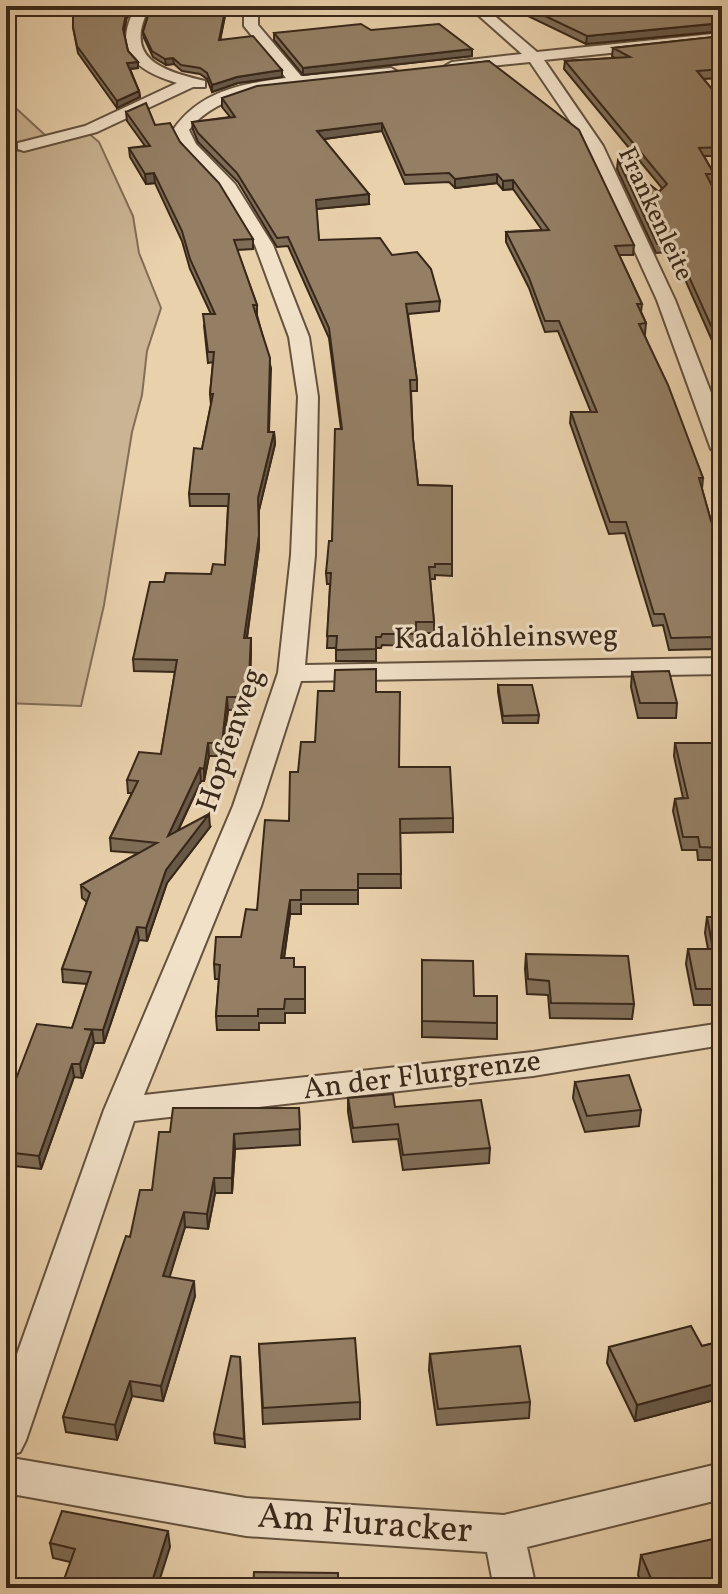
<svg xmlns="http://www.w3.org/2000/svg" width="728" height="1594" viewBox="0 0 728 1594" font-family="Vollkorn,serif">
<rect width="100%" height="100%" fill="#e9d1ac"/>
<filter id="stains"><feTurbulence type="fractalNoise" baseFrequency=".0025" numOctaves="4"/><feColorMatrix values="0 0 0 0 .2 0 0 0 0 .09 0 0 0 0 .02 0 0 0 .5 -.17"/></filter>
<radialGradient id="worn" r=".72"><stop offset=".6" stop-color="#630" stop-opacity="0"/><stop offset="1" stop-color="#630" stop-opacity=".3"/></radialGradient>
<path fill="#cbb493" stroke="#826e56" stroke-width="2" d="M6 99 46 136 6 152Z
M87 132 99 142 133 216 139 253 161 308 147 351 142 395 132 432 104 605 81 706 6 703V154Z"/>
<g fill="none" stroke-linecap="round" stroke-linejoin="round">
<g stroke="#64523e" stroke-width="4">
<path id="minor" d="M136 6H150C122 59 161 70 205 81V87H193L97 132 24 151 18 149V143L85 126 177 83C134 70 112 51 136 6Z
M244 6H258V25L301 76 391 68 398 72 391 76C334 81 225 80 189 130L196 144 235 184 273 245 309 337 318 397 315 555 305 665 722 658V674L301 681 261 806 144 1095 533 1052 722 1023V1045L533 1076 134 1121 26 1440 20 1452 6 1457 246 1498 504 1515 722 1463V1499L527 1547 536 1588H494L487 1552 246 1536 6 1493V1385L104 1110 233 806 278 673 291 555 298 397 289 337 255 245 222 191 183 149 173 130C200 91 241 84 286 78L244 26Z
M468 6H483L537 52 722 33V41L544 60 603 146 675 300 722 421V456L711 449 657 300 587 146 530 62 452 70 445 66 452 62 522 54Z"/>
</g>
<use href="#minor" fill="#f1e1c9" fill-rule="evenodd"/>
</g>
<path fill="#7f6d57" stroke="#382719" stroke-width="2" d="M151 6H227L220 39 282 70V77L238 83 212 92 207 79 200 74 182 71 174 64 166 65 153 57 144 38 143 32Z
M507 6H722V31L586 44Z
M126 20 124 33 128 51 138 62V68L130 69 139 91 140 97 117 108 78 53 73 27Z
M371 30 472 56 303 75 274 40V33Z
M722 36V78L703 79 722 101V156H704L714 174 713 183H710L722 206V363L680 268 669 252 656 253 617 169 618 160 659 192 662 188 564 69 565 61 615 58 612 56 613 48Z
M489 61 634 245 633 255H619L642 304 641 312 646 323 645 334H644L703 478 702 489 711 521 722 548V655H717L715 649 669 650 663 625 653 626 625 533 609 534 570 423 571 412H591L558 331 545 332 529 288 506 242V232L542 230 513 189 503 190 497 183 455 188 449 182 405 184 382 131 324 139 369 204 316 209 319 240 392 255 440 301 439 311 408 314 417 380V391H411L413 439 418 485 452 486V576L435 575V579H430L434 622V633H416V646L382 645 381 648H376V661H336V648H327L330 584H327L326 573 332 541 341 429 329 338 288 246 277 247 238 182 198 142 193 130 192 122 230 117 222 107V98Z
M126 112 155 125 180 142 253 239V249L237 250 257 305V315L271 368 269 432H274L275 444 259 510V547L247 638 251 651 249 710H228L222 756H209L204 781H201L178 831 210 827 167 883 147 941 139 940 104 1043H94L82 1078 74 1077 41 1169 6 1165V1105L72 1028 87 984 63 982 62 969 87 902 82 898 81 885 138 853 111 851 110 838 132 793H128L127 780 161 754 175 672 134 671 133 659 164 582 211 574 225 565 228 506H190L189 494 202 449 211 405 210 394 213 362 208 363 204 325 211 314 190 269 182 241 155 183 146 184 130 157 129 148 145 146 127 121Z
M720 366H722V382L719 376Z
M632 672 677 703 676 718H638L631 687Z
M498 685 539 715 538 723H503L498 692Z
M376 692 399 767 453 818V832L400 833 401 888H358V904H301V914H290L284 958 295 967H305V1013H285V1023H259V1030H217L216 1016 219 979H215L214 964 241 937 257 910 289 821 298 772 315 742Z
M675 743H722V860H698L697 850H682L673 811 675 799 683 798 674 756Z
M707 917H722V1005H694L686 964 688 949H708L705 933Z
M526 954 634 1004 632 1019 550 1018 548 995 527 994 525 969Z
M422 960 474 996 497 1023V1039L422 1037Z
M575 1082 641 1110 639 1126 585 1132 573 1098Z
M348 1098 395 1107 490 1148 489 1163 403 1170 398 1139 353 1142 348 1112Z
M299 1108 300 1145 235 1149 232 1193H215L208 1229 185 1227 169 1277 195 1296 163 1401 132 1396 117 1440 66 1432 63 1417 130 1237 152 1190 170 1132Z
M722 1341V1398L635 1421 607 1363 609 1347 702 1346Z
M259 1344 360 1402V1419L263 1424Z
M430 1354 530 1402 529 1418 437 1425 429 1370Z
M240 1357 245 1447 215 1443 214 1434Z
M50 1543 170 1547 70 1562 53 1558Z
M641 1555 722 1588H644L638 1575Z"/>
<path fill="#685947" stroke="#382719" stroke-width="2" d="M131 6H134L126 20 123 35V29L126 14Z
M226 6H227L219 46V40Z
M722 23V31L586 44 587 36Z
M472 49V56L303 75V68Z
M173 58 174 64 166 65 165 59Z
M138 62V68L127 69V63Z
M282 70V77L238 83 212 92V85L237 77Z
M139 91 140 97 117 108V101Z
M382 123V131L317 140V131Z
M154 173 155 183 146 184 145 174Z
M497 174V183L455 188V179Z
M513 180V189L503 190V181Z
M369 194V204L316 209V200Z
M274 432 275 444 259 510V547L245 651 244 638 258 498Z
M251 638V651L249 710 248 697Z
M227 697 228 710 222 756V743Z
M208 743 209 756 204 781V769Z
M200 768 201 781 169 849 168 836Z
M209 814 210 827 167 883 147 941 146 928 166 870Z
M290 900V914L282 972 281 958Z
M137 927 139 940 104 1043 103 1030Z
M92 1030 94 1043 82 1078 80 1064Z
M72 1064 74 1077 41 1169 39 1156Z
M234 1134 235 1149 232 1193V1178Z
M214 1178 215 1193 208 1229 207 1214Z
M184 1212 185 1227 165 1292 163 1276Z
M194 1281 195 1296 163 1401 161 1386Z
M130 1381 132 1396 117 1440 115 1425Z
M722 1382V1398L635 1421 637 1405Z
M168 1531 170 1547 157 1588H150Z"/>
<path fill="#947f65" stroke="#382719" stroke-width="2" d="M73 6H131L126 14 123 29 128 51 138 62 127 63 139 91 117 101 77 46 73 27Z
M151 6H226L219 40 253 36 282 70 237 77 212 85 207 73 200 68 181 65 173 58 165 59 152 51 143 32Z
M524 6H722V23L587 36Z
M361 24 371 30 439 24 472 49 303 68 274 33Z
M722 36V69L697 71 722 101V147L699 148 714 174H706L722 206V350L681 259 670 243 657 244 618 160 659 192 667 184 565 61 630 57 613 48Z
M489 61 579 130 634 245 615 246 642 304H637L646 323 639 324 668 385 703 478H699L711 521 722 548V643H719L717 637 671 638 664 614H654L626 522H610L571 412H597L559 321H545L529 278 506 232 549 230 513 180 503 181 497 174 455 179 449 173 405 175 382 123 317 131 369 194 316 200 319 240 380 238 392 255 417 252 431 269 440 301 406 304 417 380H410L413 439 418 485 452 486V564H435V567H429L434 622H416V634H382L381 637H376V649L336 650 337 636H327L331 573H326L329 541H332L335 429H342L329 328 288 237 277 238 237 173 198 133 192 122 235 117 222 98 257 86Z
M146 103 155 125 170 123 180 142 219 183 253 239 234 240 257 305H253L270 358 268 432H274L258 498 259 535 244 638H251L248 697H227L222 743H208L204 769 200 768 168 836 209 814 166 870 146 928 137 927 103 1030 84 1029 92 1030 80 1064H72L39 1156 6 1152V1105L37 1024 72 1028 91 972 62 969 90 893 81 885 157 843 110 838 138 781 127 780 139 752 161 754 177 660 133 659 150 582H164L166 573 211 574 213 564 225 565 229 494H189L194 448 202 449 213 394H210L214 352H208L203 314H215L190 259 182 231 154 173 145 174 129 148 150 146 126 112Z
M376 669V692H400L399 767H450L453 818 400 819 401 874H358V890H301V900H290L281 958H294V967H305V999H285L284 1009H258V1016H216L220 965 214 964 216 937H241L246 909 257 910 265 820 289 821 290 772H298L301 742H315L318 691H334L335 670Z
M669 671 677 703H640L632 672Z
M498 685H532L539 715 503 716Z
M675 743H722V848L700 847 698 837H683L675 799 688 798Z
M707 917H722V989H696L688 949H713Z
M526 954 628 956 634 1004 551 1003 549 981 528 979Z
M422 960 473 961 474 996H497V1023L422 1021Z
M629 1075 641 1110 587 1116 575 1082Z
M393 1094 395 1107 481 1100 490 1148 403 1155 398 1124 353 1128 348 1098Z
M173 1108H299L300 1129 234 1134 232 1178H214L207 1214 184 1212 163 1276 194 1281 161 1386 130 1381 115 1425 63 1417 126 1236 130 1237 140 1190H152L159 1132H170Z
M691 1326 702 1346 722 1341V1382L637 1405 609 1347Z
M355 1338 360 1402 263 1408 259 1344Z
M520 1346 530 1402 438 1409 430 1354Z
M231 1356 240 1357 244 1439 214 1434Z
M62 1511 168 1531 150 1588H61L75 1549 50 1543Z
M722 1537V1588H655L641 1555Z
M254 1572 338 1573V1588H253Z"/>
<g text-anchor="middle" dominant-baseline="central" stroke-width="6" stroke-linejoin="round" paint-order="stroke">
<g font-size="26" fill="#382719" stroke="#f1e1c9">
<text transform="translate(655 214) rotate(65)">Frankenleite</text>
</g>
<g font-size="30" fill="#382719" stroke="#f1e1c9">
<text transform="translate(506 638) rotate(-1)">Kadalöhleinsweg</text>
<text transform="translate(231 740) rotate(-71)">Hopfenweg</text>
<text transform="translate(422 1076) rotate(-7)">An der Flurgrenze</text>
</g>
<g font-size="36" fill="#382719" stroke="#f1e1c9">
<text transform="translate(365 1525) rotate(4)">Am Fluracker</text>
</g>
</g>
<rect width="728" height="1594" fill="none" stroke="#e9d1ac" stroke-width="32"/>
<rect x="8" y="8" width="712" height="1578" fill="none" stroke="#382719" stroke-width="4"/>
<rect x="16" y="16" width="696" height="1562" fill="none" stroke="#382719" stroke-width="2"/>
<rect width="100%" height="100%" filter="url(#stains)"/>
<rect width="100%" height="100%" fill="url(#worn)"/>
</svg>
